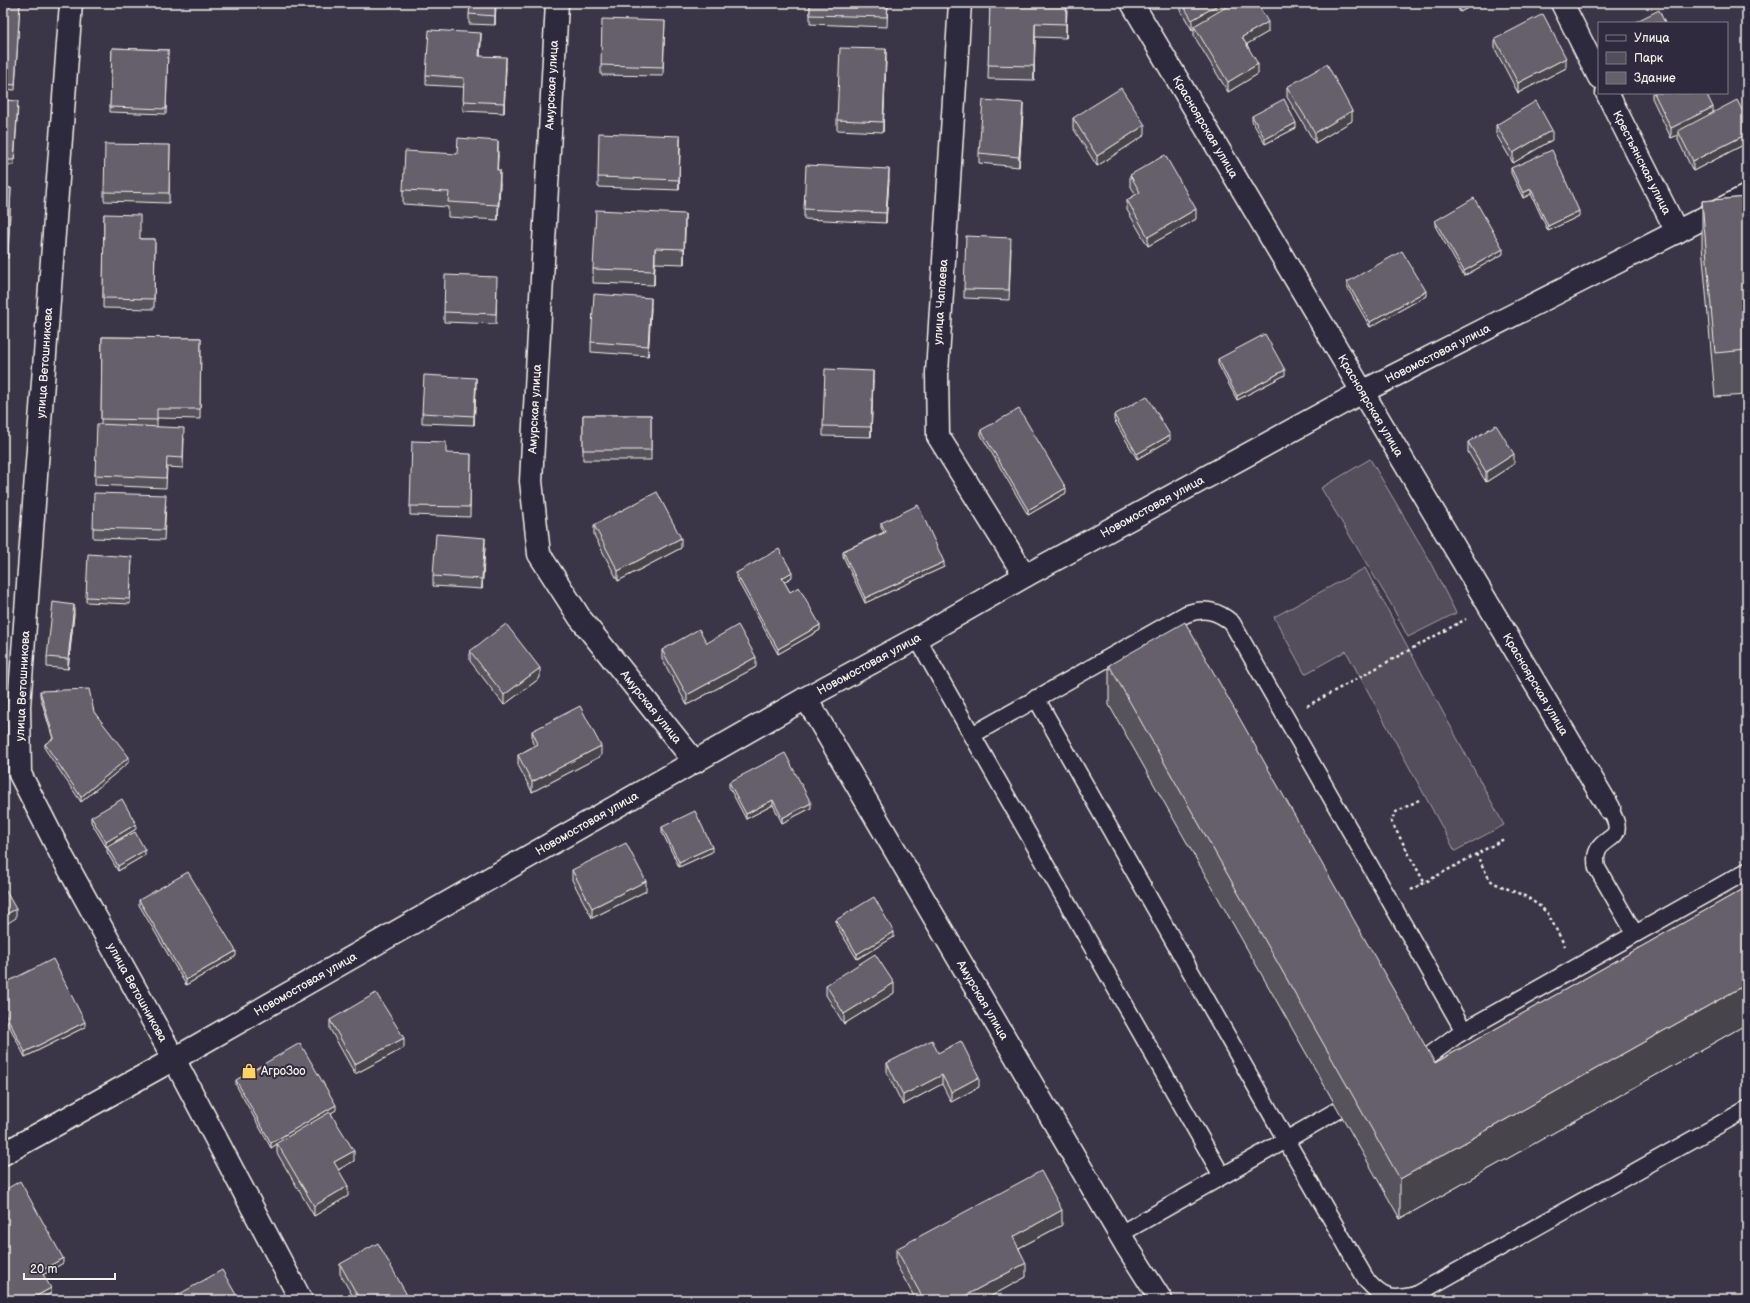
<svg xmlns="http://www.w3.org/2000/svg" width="1750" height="1303" viewBox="0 0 1750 1303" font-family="'Balsamiq Sans',sans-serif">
<rect width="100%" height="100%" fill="#3b3647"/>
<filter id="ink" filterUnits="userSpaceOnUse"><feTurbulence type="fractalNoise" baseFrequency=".025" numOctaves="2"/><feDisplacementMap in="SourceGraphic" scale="8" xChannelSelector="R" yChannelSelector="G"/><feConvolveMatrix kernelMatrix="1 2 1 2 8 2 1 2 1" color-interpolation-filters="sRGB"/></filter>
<g filter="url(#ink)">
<path fill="#534e5c" stroke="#a4a0a2" d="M1370 459 1426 554 1456 613 1408 637 1391 604 1321 488Z
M1365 568 1504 825 1455 851 1346 651 1305 674 1274 617Z"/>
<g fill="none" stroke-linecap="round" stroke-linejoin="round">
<g stroke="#f4f1e8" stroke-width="19">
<path id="lane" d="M917 638 972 735 1186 614C1205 607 1218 611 1232 623L1464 1031
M1036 698 1286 1140 1120 1234
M972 735 1222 1176
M1609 808C1612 813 1615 818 1616 823 1622 844 1590 836 1597 868L1635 934
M1414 1067 1457 1035 1474 1025 1747 871
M1338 1110 1286 1140 1367 1281C1383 1299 1392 1301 1415 1295L1747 1109"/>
</g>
<g stroke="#f4f1e8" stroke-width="25">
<g id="street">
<path id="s1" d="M71 3 19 706 20 774 63 858 174 1059 301 1300"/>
<path id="s2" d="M557 3 531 481 539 554 580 618 695 762"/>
<path d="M960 3 937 373 938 436 1025 576"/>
<path id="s3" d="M1132 3 1609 808"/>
<path d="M1562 3 1599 77"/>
<path id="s4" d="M1607 93 1677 232"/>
<path id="s5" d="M806 698 1126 1245 1161 1300"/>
<path id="s6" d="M3 1154 174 1059 806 698 917 638 1025 576 1362 392 1747 196"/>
</g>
</g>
<path stroke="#f4f1e8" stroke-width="2.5" stroke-dasharray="3 3" stroke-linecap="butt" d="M1307 706 1466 619
M1419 800 1396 812 1391 821 1424 882
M1476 854 1490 880 1494 883 1527 897 1541 907 1548 914 1565 946
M1411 890 1504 839"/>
<use href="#lane" stroke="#2f2a3d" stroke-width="16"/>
<use href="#street" stroke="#2f2a3d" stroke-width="22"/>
</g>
<path fill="#57535d" stroke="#f4f1e8" d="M3 3H20L15 90 3 89Z
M496 3 495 25 469 24V14Z
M810 3H888L887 27 810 24Z
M990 3H1067L1066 38 1035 37 1034 80 988 79Z
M1181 3H1257L1268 32 1247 44 1258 74 1228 92 1194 36V29L1192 30 1181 11Z
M1455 3H1477L1460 12Z
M665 21 663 76 601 75V65Z
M1495 39 1566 68 1518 93 1495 49Z
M481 42 480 56 506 67 504 113 463 111 464 87 426 85V75Z
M112 48 168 50 166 114 110 112Z
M886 59 883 132 837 130V120Z
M1287 87 1352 121 1315 143 1287 97Z
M1652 93H1706L1713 112 1747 120V143L1693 171 1678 140V135L1671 138 1652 98Z
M3 100 18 106 14 165H3Z
M1023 113 1019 167 979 163V153Z
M1252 116 1296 128 1265 144 1252 121Z
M1073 118 1145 135 1097 166 1073 128Z
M1496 125 1552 140 1513 163 1496 134Z
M170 145 169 203 104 201V192Z
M680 146 679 190 598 187V177Z
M457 154 498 155 497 170 500 184 498 220 448 217V207L403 204V190Z
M1511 168 1579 216 1548 231 1531 194 1523 198 1511 173Z
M1130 175 1196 219 1148 246 1127 210V200L1136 195 1130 185Z
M889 179 886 223 804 219V209Z
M3 188H11L8 258H3Z
M1747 197V395L1715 397 1702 246V201Z
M104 214 140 239H155L154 309 103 308Z
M1435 221 1503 254 1464 276 1435 226Z
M685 228 684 264 655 263 654 285 593 283V269Z
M1011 248 1009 300 964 298V289Z
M1347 282 1426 296 1370 327 1347 287Z
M497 287 496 324 444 322V312Z
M651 308 648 356 591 352V342Z
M102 337 201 338 200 419 157 418V427L184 438 183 468 167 467 166 488 95 485V475L101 425Z
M1218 359 1285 375 1237 400 1218 364Z
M873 381 871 437 823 436V426Z
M476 388 474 425 422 423V413Z
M583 415H651V460H583Z
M1114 415 1170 440 1137 459 1114 420Z
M981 430 1066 493 1028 515 981 435Z
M1468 442 1514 464 1486 482 1468 452Z
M471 454 470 517 410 515V506Z
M166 505 164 540 93 538V528Z
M881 523 944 567 865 603 843 556V551L884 532 881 528Z
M594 525 681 548 618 581 594 535Z
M485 547 482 589 433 586V576Z
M132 557 130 604 86 602V597Z
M736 573 792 577 784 582 790 592 820 630 778 654 736 578Z
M74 614 68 669 47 667V657Z
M707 643 756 667 687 705 662 659V650Z
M470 651 540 678 504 705 470 661Z
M1109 665 1435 1063 1747 887V1024L1400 1219 1109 705Z
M40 691 94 712 129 762 81 802 45 749V744L53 739 40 696Z
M532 731 601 756 532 792 518 765V755L534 746 532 741Z
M729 782 811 808 782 823 773 805 746 819 729 787Z
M91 817 136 829 106 847 91 822Z
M662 827 712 852 679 867 662 832Z
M107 847 145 855 118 871 107 852Z
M572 870 646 891 592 918 572 880Z
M139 900 236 956 186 985 139 905Z
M836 920 894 937 857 959 836 925Z
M3 984 85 1027 25 1057 3 1014Z
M826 985 894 993 844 1024 826 995Z
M330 1020 404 1048 355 1074 330 1029Z
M938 1053 979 1087 951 1102 942 1084 903 1105 887 1073V1063Z
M236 1080 336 1110 331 1113 354 1161 338 1170 348 1196 314 1216 277 1153V1144L271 1148 236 1085Z
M3 1191 63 1263 43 1275 51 1293 38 1300H8L3 1292Z
M1062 1225 1019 1248 1026 1277 984 1300H916L896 1264V1249Z
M340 1264 408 1300H355L340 1274Z"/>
<path fill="#47444c" stroke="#f4f1e8" d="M495 3H496L495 25Z
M1066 3H1067L1066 38Z
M1221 3H1237L1194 26V29L1192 30V20Z
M1460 3H1477L1460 12Z
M1268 22V32L1242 47V37Z
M1035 23V37L1034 80V66Z
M481 33V42L479 66V56Z
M886 49V59L883 132V122Z
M506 57V67L504 113V103Z
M1566 58V68L1518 93V83Z
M1258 64V74L1228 92V82Z
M1023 103V113L1019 167V157Z
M1713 107V117L1678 131V135L1671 138V128Z
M1352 111V121L1315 143V133Z
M1296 123V128L1265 144V139Z
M1145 125V135L1097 166V156Z
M1552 130V140L1513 163V153Z
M1747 134V143L1693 171V161Z
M680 136V146L679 190V180Z
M498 141V155L497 185V170Z
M889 169V179L886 223V213Z
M500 170V184L498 220V205Z
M1531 189V194L1523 198V193Z
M1196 209V219L1148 246V237Z
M1579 211V216L1548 231V226Z
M685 214V228L684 264V249Z
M655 248V263L654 285V271Z
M1503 249V254L1464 276V271Z
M1426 291V296L1370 327V322Z
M651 298V308L648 356V346Z
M1285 370V375L1237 400V396Z
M873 371V381L871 437V427Z
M476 378V388L474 425V416Z
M1170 435V440L1137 459V454Z
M1514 454V464L1486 482V472Z
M1066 488V493L1028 515V510Z
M485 538V547L482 589V579Z
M681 538V548L618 581V571Z
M944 562V567L865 603V598Z
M792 572V577L782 583V578Z
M74 605V614L68 669V659Z
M820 625V630L778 654V649Z
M756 657V667L687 705V695Z
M540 668V678L504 705V695Z
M601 746V756L532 792V782Z
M129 757V762L81 802V797Z
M773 800V805L746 819V814Z
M811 803V808L782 823V818Z
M136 824V829L106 847V842Z
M712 847V852L679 867V862Z
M145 850V855L118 871V866Z
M646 881V891L592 918V908Z
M16 909V918L3 926V916Z
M894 932V937L857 959V954Z
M236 951V956L186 985V980Z
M894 983V993L844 1024V1014Z
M1747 984V1024L1400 1219V1179Z
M85 1022V1027L25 1057V1052Z
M404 1038V1048L355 1074V1064Z
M942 1075V1084L903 1105V1095Z
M979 1077V1087L951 1102V1092Z
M336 1105V1110L278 1144 277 1143V1144L271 1148V1143Z
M354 1151V1161L334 1172V1162Z
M348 1186V1196L314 1216V1206Z
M1062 1210V1225L1013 1251V1237Z
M63 1258V1263L41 1276V1271Z
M1026 1263V1277L984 1300H957Z
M51 1288V1293L38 1300H29Z
M408 1297V1300H403Z"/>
<path fill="#65616c" stroke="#f4f1e8" d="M3 3H20L15 85 3 84Z
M470 3H495V16L469 14Z
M810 3H888L887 17 810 15Z
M990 3H1066V24L1035 23 1034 66 988 65Z
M1182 3H1221L1192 20Z
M1233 3H1257L1268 22 1242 37 1258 64 1228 82 1194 26Z
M1659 10 1665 23H1633Z
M1543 14 1566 58 1518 83 1495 39Z
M602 19 665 21 663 67 601 65Z
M429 30 481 33 479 56 506 57 504 103 463 101 464 78 426 75Z
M112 48 168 50 166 109 110 107Z
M840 48 886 49 883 122 837 120Z
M1327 64 1352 111 1315 133 1287 87Z
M1121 88 1145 125 1097 156 1073 118Z
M1654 93H1706L1713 107 1671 128Z
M1284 99 1296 123 1265 139 1252 116Z
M3 100 18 101 14 160H3Z
M983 100 1023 103 1019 157 979 153Z
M1737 100 1747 120V134L1693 161 1678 131Z
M1536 101 1552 130 1513 153 1496 125Z
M599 133 680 136 679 180 598 177Z
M458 138 498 141 497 170H500L498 205 448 202 449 192 403 190 405 151 457 154Z
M105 144 170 145 169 193 104 192Z
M1552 150 1579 211 1548 226 1531 189 1523 193 1511 168Z
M1165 155 1196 209 1148 237 1127 200 1140 192 1130 175Z
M806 165 889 169 886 213 804 209Z
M3 188H11L8 253H3Z
M1747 197V350L1715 353 1702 201Z
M1474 198 1503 249 1464 271 1435 221Z
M596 210 685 214 684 249 655 248 654 271 593 269Z
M104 214 140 215V239H155L154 299 103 298Z
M966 236 1011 238 1009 290 964 289Z
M1402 251 1426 291 1370 322 1347 282Z
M445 275 497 277 496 314 444 312Z
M594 294 651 298 648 346 591 342Z
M3 307 5 308 3 350Z
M1265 334 1285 370 1237 396 1218 359Z
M102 337 201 338 200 409H157V420L101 419Z
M825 369 873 371 871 427 823 426Z
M424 375 476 378 474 416 422 413Z
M1147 396 1170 435 1137 454 1114 415Z
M1019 409 1066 488 1028 510 981 430Z
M583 415H651V450H583Z
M97 424 184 428 183 458 167 457 166 478 95 475Z
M1496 425 1514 454 1486 472 1468 442Z
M412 441 446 442V453L471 454 470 507 410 506Z
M657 492 681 538 618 571 594 525Z
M94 493 166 495 164 530 93 528Z
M918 505 944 562 865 598 843 551 886 532 881 523Z
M436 534 485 538 482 579 433 576Z
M779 549 792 572 782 578 790 592 799 587 820 625 778 649 736 573Z
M88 554 132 557 130 599 86 597Z
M53 602 74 605 68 659 47 657Z
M1185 622 1435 1063 1747 887V984L1400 1179 1109 665Z
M506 624 540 668 504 695 470 651Z
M738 625 756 657 687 695 662 650 699 629 707 643Z
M89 689 94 712 129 757 81 797 45 744 54 738 40 691Z
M580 706 601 746 532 782 518 755 538 744 532 731Z
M785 753 811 803 782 818 773 800 746 814 729 782Z
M122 799 136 824 106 842 91 817Z
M695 811 712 847 679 862 662 827Z
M135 832 145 850 118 866 107 847Z
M626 843 646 881 592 908 572 870Z
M188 872 236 951 186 980 139 900Z
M3 886 16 909 3 916Z
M874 897 894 932 857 954 836 920Z
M875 954 894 983 844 1014 826 985Z
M53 959 85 1022 25 1052 3 1009V984Z
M376 993 404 1038 355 1064 330 1020Z
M932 1040 938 1053 961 1041 979 1077 951 1092 942 1075 903 1095 887 1063Z
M300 1043 336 1105 271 1143 236 1080Z
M330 1112 354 1151 334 1162 348 1186 314 1206 277 1143Z
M1041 1171 1062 1210 1013 1237 1026 1263 957 1300H924L896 1249Z
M20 1181 63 1258 41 1271 51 1288 29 1300H10L3 1287V1191Z
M378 1243 408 1297 403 1300H360L340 1264Z
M222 1270 239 1300H178L176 1296Z"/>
</g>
<defs>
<g id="shop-bare" transform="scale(1.2)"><path d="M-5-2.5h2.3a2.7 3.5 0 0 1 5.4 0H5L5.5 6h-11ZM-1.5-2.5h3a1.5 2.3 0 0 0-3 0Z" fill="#ffd166" stroke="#2f2a3d" stroke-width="2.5" paint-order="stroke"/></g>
</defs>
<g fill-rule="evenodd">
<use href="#shop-bare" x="249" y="1071"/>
</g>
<g text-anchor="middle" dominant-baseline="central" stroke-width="4" stroke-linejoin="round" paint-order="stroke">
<g font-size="12" fill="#f4f1e8" stroke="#2f2a3d">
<text transform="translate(552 85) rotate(-87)">Амурская улица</text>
<text stroke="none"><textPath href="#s3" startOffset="144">Красноярская улица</textPath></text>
<text stroke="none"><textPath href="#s4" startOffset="78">Крестьянская улица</textPath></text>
<text transform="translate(941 302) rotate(-86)">улица Чапаева</text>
<text stroke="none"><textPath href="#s6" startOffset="1643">Новомостовая улица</textPath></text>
<text transform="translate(45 363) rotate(-86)">улица Ветошникова</text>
<text stroke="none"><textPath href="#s3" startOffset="468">Красноярская улица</textPath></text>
<text transform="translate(535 409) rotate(-87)">Амурская улица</text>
<text stroke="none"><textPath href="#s6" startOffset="1319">Новомостовая улица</textPath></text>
<text stroke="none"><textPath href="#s6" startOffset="995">Новомостовая улица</textPath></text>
<text stroke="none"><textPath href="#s3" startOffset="792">Красноярская улица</textPath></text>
<text transform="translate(23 686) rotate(-87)">улица Ветошникова</text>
<text stroke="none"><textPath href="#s2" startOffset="742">Амурская улица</textPath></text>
<text stroke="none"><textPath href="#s6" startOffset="671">Новомостовая улица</textPath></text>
<text stroke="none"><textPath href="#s6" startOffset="347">Новомостовая улица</textPath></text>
<text stroke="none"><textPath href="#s1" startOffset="1021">улица Ветошникова</textPath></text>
<text stroke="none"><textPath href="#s5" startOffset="350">Амурская улица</textPath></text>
</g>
<g font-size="12" fill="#f4f1e8" stroke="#2f2a3d" text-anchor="start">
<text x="261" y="1071">АгроЗоо</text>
</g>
</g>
<rect width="1750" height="1303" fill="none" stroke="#2f2a3d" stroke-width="16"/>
<rect x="8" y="8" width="1734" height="1287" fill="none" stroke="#f4f1e8" stroke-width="1.5" filter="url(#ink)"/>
<rect x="1598" y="22" width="130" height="72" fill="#2f2a3d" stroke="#7e7a81"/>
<rect x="1606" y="35" width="20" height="6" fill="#2f2a3d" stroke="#7e7a81"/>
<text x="1634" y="42" font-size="12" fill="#f4f1e8">Улица</text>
<rect x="1606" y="52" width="20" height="12" fill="#534e5c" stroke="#7e7a81"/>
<text x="1634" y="62" font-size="12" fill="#f4f1e8">Парк</text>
<rect x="1606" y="72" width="20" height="12" fill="#65616c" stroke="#7e7a81"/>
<text x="1634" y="82" font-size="12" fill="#f4f1e8">Здание</text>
<path d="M24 1273v6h91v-6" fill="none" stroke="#f4f1e8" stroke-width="2"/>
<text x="30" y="1273" font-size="12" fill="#f4f1e8" stroke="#2f2a3d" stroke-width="3" paint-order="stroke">20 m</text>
</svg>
